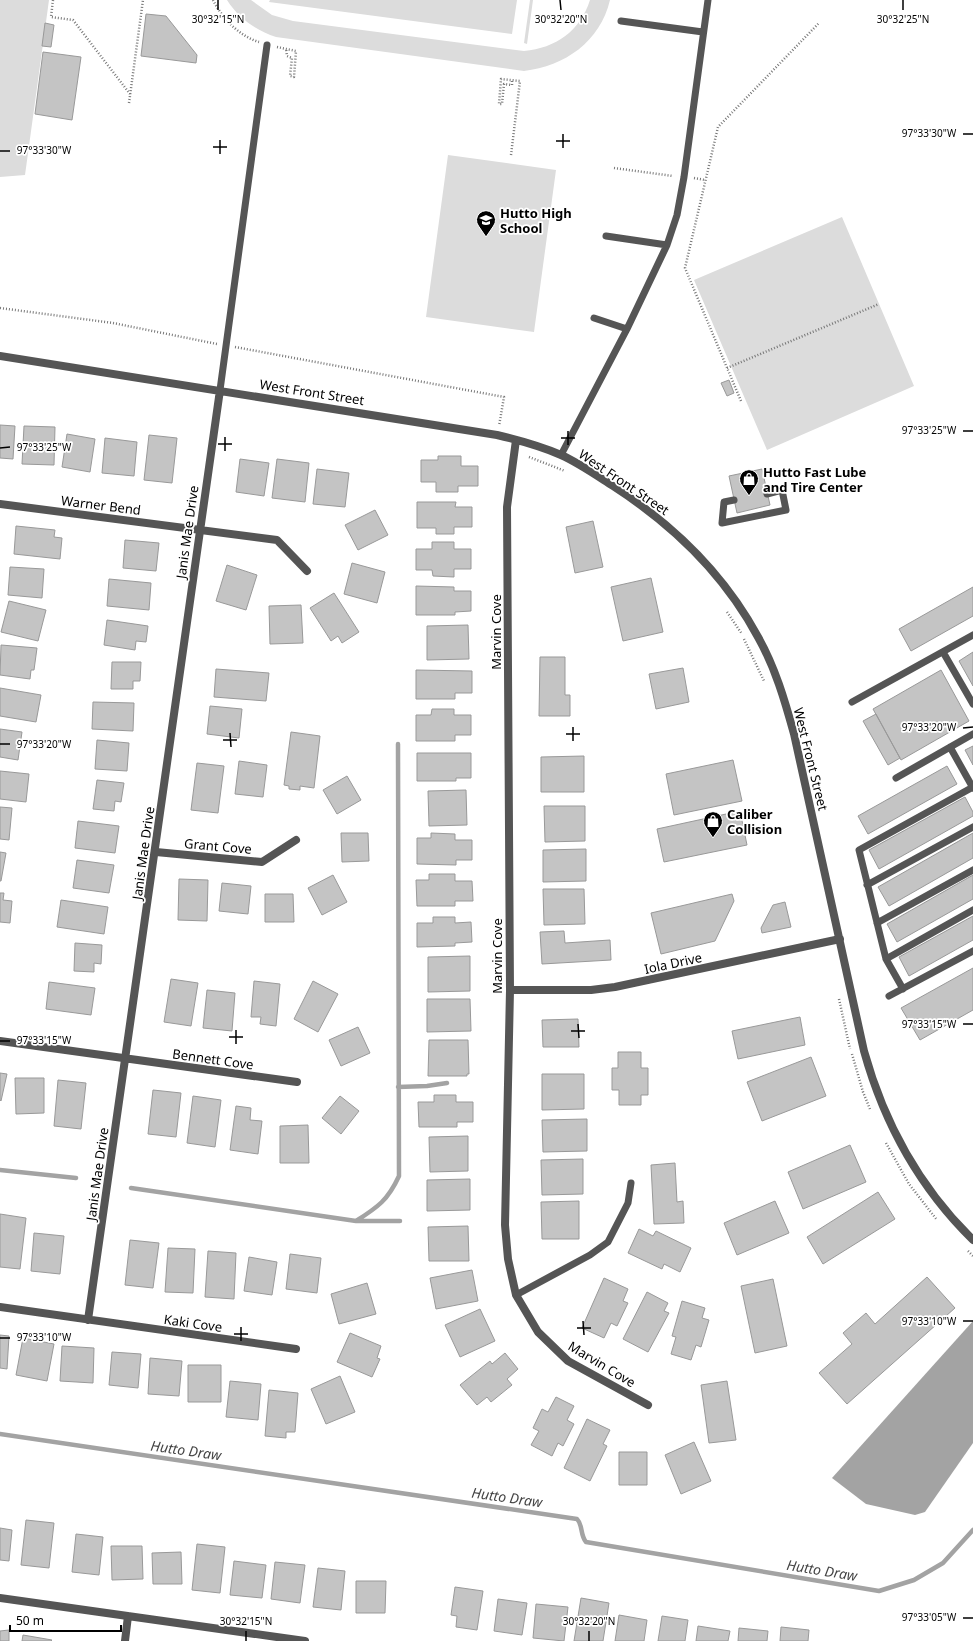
<svg xmlns="http://www.w3.org/2000/svg" width="973" height="1641" viewBox="0 0 973 1641" font-family="'Noto Sans',sans-serif">
<rect width="100%" height="100%" fill="#fff"/>
<path fill="#dcdcdc" d="M0 0H49L25 175 0 177Z
M227 0H251L272 15 293 21 524 51C556 48 580 31 590 0H610C600 42 565 66 524 71L276 37C256 30 239 19 227 0Z
M270 0H517L512 34 269 2Z
M530 0H533L527 44 524 43Z
M448 155 556 170 534 332 426 317Z
M842 217 914 386 767 450 694 280Z"/>
<path fill="#a3a3a3" d="M973 1321V1443L925 1512 915 1515 866 1504 832 1478Z"/>
<g fill="none" stroke-linecap="round" stroke-linejoin="round">
<path stroke="#a3a3a3" stroke-width="4.5" d="M398 1087 427 1086 447 1083
M0 1170 76 1178
M131 1188 356 1221H400
M356 1221C378 1207 388 1200 399 1176L398 744
M0 1434 577 1519C583 1525 580 1535 586 1542L879 1591 914 1580 943 1563 973 1530"/>
</g>
<path fill="#c4c4c4" stroke="#999" d="M146 14 166 16 197 55 196 63 141 56Z
M45 23 54 25 51 47 42 46Z
M43 52 81 57 72 120 35 114Z
M729 380 734 393 727 396 721 383Z
M0 425 15 426 13 459 0 458Z
M24 426 55 427 54 465 22 464Z
M67 434 95 439 90 472 62 467Z
M149 435 177 438 172 483 144 480Z
M105 438 137 442 134 476 102 473Z
M438 456H461V466H478V486H458V492H436V482H421V460H438Z
M240 459 269 463 264 496 236 492Z
M277 459 309 463 305 502 272 498Z
M317 469 349 473 345 507 313 504Z
M762 469 770 505 737 513 729 476Z
M417 502H456L455 507H472V527H454V534H436V528H417Z
M375 510 388 535 358 550 345 525Z
M593 521 603 567 575 573 566 527Z
M16 526 55 530 54 537 62 538 60 559 14 554Z
M125 540 159 543 156 571 123 568Z
M432 542H454V549H471V569H454V577L433 576 432 570H416V549H432Z
M352 563 385 572 377 603 344 594Z
M227 565 257 575 246 610 216 601Z
M10 567 44 569 42 598 8 595Z
M651 578 663 632 623 641 611 587Z
M109 579 151 583 149 610 107 606Z
M416 586 454 587V591H471V611L455 612V615H416Z
M973 587V616L911 651 899 629Z
M334 593 359 632 342 643 338 636 331 641 310 608Z
M9 601 46 610 38 641 1 632Z
M301 605 303 643 270 644 269 606Z
M107 620 148 626 146 642 136 641 135 650 104 645Z
M468 625 469 659 427 660V626Z
M1 645 37 648 34 670H31L30 679 0 675Z
M973 652V686L959 661Z
M540 657H565V695H570V716H539Z
M112 662H141L140 681H133V689H111Z
M683 668 689 702 656 709 649 674Z
M216 669 269 673 266 701 214 697Z
M416 670 472 671V693H455V699H416Z
M941 670 969 721 901 760 873 709Z
M0 688 41 695 36 722 0 716Z
M93 702 134 703 133 731 92 729Z
M210 706 242 709 239 738 207 734Z
M432 709H454V715H471V735H455V741H416V715H431Z
M876 714 900 758 888 765 863 721Z
M0 729 22 732 18 760 0 757Z
M291 732 320 736 314 788 300 786V790L289 789V786L284 785Z
M97 740 129 743 127 771 95 769Z
M973 746V765L965 750Z
M417 753H471V778H456V781H417Z
M584 756V792H541V757Z
M733 760 742 801 674 815 666 774Z
M239 761 267 765 263 797 235 794Z
M197 763 224 766 218 813 191 810Z
M947 766 957 784 868 834 858 816Z
M0 771 29 774 26 802 0 799Z
M347 776 361 800 337 814 323 790Z
M97 780 124 783 121 802 115 801 114 811 93 809Z
M466 790 467 825 429 826 428 791Z
M965 797 973 812V816L879 869 869 850Z
M544 806H585V841L545 842Z
M0 807 12 808 9 840 0 839Z
M740 811 747 845 664 862 657 829Z
M78 821 119 826 115 853 75 848Z
M341 833H368L369 861 342 862Z
M431 833 455 834V840H472V860H456V865L417 864V838H431Z
M973 833V858L889 906 878 887Z
M586 849V881L543 882V850Z
M0 852 6 853 1 881H0Z
M77 860 114 865 109 893 73 888Z
M429 874H455V881H472L473 901H455V906H417L416 880H429Z
M333 875 347 902 322 915 308 888Z
M973 875V899L897 942 887 924Z
M179 879 208 880 207 921 178 920Z
M222 883 251 886 248 914 219 911Z
M543 889H584L585 924 544 925Z
M0 893H4L3 900 12 901 10 923 0 922Z
M265 894H293L294 922H265Z
M732 894 734 901 715 941 661 954 651 913Z
M61 900 108 907 104 934 57 927Z
M785 902 791 927 762 933 761 928 773 905Z
M973 916V940L909 976 899 957Z
M433 917H455V923L471 922 472 942 455 943V946L417 947V923H433Z
M564 931 565 943 610 940 611 960 542 964 540 932Z
M75 943 102 945 101 964 94 963V972L74 971Z
M470 956V991L428 992V957Z
M973 968V1010L920 1040 901 1008Z
M171 979 198 983 191 1026 164 1022Z
M254 981 280 984 276 1026 260 1024 261 1017H251Z
M313 981 338 994 318 1032 294 1019Z
M49 982 95 988 91 1015 46 1009Z
M207 990 235 993 232 1031 203 1028Z
M427 999H470L471 1031 427 1032Z
M800 1017 805 1045 738 1059 732 1031Z
M578 1019 579 1047H543L542 1020Z
M358 1027 370 1053 341 1066 329 1040Z
M429 1040H468L469 1074H467V1076H428Z
M618 1052H641V1068H648V1095H641V1105H619V1090H612V1068H618Z
M811 1057 826 1096 762 1121 747 1082Z
M0 1073 7 1074 1 1101 0 1100Z
M542 1074H584V1109L542 1110Z
M15 1078H44V1113L16 1114Z
M58 1080 86 1083 81 1129 54 1126Z
M153 1090 181 1093 176 1137 148 1134Z
M434 1095H456V1102H473V1122H457V1127H419L418 1102H434Z
M193 1096 221 1100 215 1147 187 1143Z
M340 1096 359 1111 341 1134 322 1118Z
M236 1106 251 1108 250 1120 262 1121 258 1154 230 1150Z
M587 1119V1151L543 1152 542 1120Z
M308 1125 309 1163H280V1126Z
M468 1136V1171L430 1172 429 1137Z
M850 1145 866 1182 803 1209 788 1172Z
M583 1159V1194L542 1195 541 1160Z
M675 1163 677 1202 683 1201 684 1223 654 1224 651 1165Z
M470 1179V1210L427 1211V1180Z
M878 1192 895 1219 823 1264 807 1237Z
M579 1201V1239H542L541 1202Z
M775 1201 789 1233 737 1255 724 1223Z
M0 1214 26 1218 20 1269 0 1267Z
M468 1226 469 1261H429L428 1227Z
M639 1229 653 1236 656 1231 691 1248 680 1272 664 1264 662 1269 628 1253Z
M34 1233 64 1236 60 1274 31 1271Z
M130 1240 159 1243 153 1288 125 1285Z
M168 1248 195 1249 193 1293 165 1292Z
M208 1251 236 1253 234 1299 205 1297Z
M290 1254 321 1258 317 1293 286 1289Z
M249 1257 277 1262 272 1295 244 1291Z
M472 1270 478 1301 436 1309 430 1278Z
M927 1277 955 1308 847 1404 819 1373 852 1344 843 1333 866 1313 875 1324Z
M604 1278 628 1289 623 1301 628 1303 617 1326 611 1323 604 1338 582 1328Z
M773 1279 787 1346 755 1353 741 1286Z
M367 1283 376 1314 339 1324 331 1294Z
M647 1292 668 1303 664 1311 669 1313 648 1352 623 1339Z
M682 1301 705 1308 702 1318 709 1320 701 1347 696 1345 691 1360 671 1354 676 1337 672 1336Z
M480 1309 495 1341 460 1357 445 1325Z
M350 1333 381 1346 377 1358 380 1359 372 1377 337 1362Z
M0 1335 9 1336 7 1369 0 1368Z
M23 1338 54 1344 47 1381 16 1375Z
M62 1346 94 1348 93 1383 60 1381Z
M112 1352 141 1354 138 1388 109 1385Z
M505 1353 518 1369 507 1379 512 1385 491 1402 487 1397 477 1405 460 1385 490 1361 492 1364Z
M150 1358 182 1361 179 1396 148 1394Z
M188 1365H221V1402H188Z
M340 1376 355 1412 326 1424 311 1389Z
M230 1381 261 1384 258 1420 226 1417Z
M727 1381 736 1440 709 1443 701 1385Z
M269 1390 298 1393 295 1432H286V1438L265 1436Z
M556 1397 574 1406 567 1420 574 1424 563 1446 558 1443 552 1456 531 1445 539 1431 533 1428 542 1409 548 1412Z
M587 1419 610 1430 603 1444 607 1446 590 1481 564 1468Z
M694 1442 711 1481 681 1494 665 1455Z
M619 1452H647V1485H619Z
M26 1520 54 1523 49 1568 21 1565Z
M0 1528 12 1530 9 1561 0 1560Z
M76 1534 103 1537 99 1575 72 1572Z
M197 1544 225 1547 220 1593 192 1590Z
M111 1546H142L143 1579 112 1580Z
M181 1552 182 1584H153L152 1553Z
M234 1561 266 1565 262 1598 230 1595Z
M275 1562 305 1565 300 1603 271 1599Z
M318 1568 345 1571 341 1610 313 1607Z
M356 1581H386L385 1613H356Z
M455 1587 483 1591 477 1630 456 1627 457 1616 451 1615Z
M581 1598 609 1603 603 1641H574Z
M498 1599 527 1603 522 1635 494 1631Z
M536 1604 568 1607 564 1641 533 1638Z
M619 1615 647 1620 644 1641H615Z
M662 1616 688 1620 685 1641H658Z
M698 1626 730 1631 728 1641H696Z
M781 1627 809 1630 808 1641H780Z
M739 1628 768 1631 767 1641H738Z
M9 1630V1641H0V1631Z
M23 1635 52 1640 51 1641H22Z"/>
<g fill="none" stroke-linecap="round" stroke-linejoin="round">
<path stroke="#777" stroke-width="2.5" stroke-dasharray="1 2" stroke-linecap="butt" d="M53 0 51 17 73 20 130 94
M213 0C222 18 239 36 259 42
M277 47 296 51 294 77 290 76 292 58 287 56 286 49
M129 103 143 0
M511 155 520 81 501 79 499 104H502L504 84 512 85V81
M614 168 673 176
M694 178 705 180
M0 308 113 323 217 344
M235 347 504 397 499 426
M727 368 879 304
M741 401 685 268 718 127 819 23
M529 457 565 471
M727 612 742 634
M744 639 764 681
M839 999 850 1049
M852 1054 863 1092 870 1109
M886 1143 909 1184 937 1220
M968 1251 973 1256"/>
<path stroke="#555" stroke-width="7" d="M621 21 703 32
M606 236 667 245
M594 318 627 329
M220 390 267 45
M561 455 627 329 667 245 677 215 684 177 708 0
M734 500 724 502 722 523 786 510 782 490 767 494
M943 652 973 704
M852 702 973 635
M950 747 973 788
M896 778 973 734
M867 885 973 827
M877 923 973 870
M886 959 973 910
M903 989 886 959 859 850 973 787
M889 996 973 951
M516 1295 590 1255 608 1242 628 1203 631 1183"/>
<path stroke="#555" stroke-width="8" d="M0 356 497 435C518 440 540 446 561 455 579 463 596 475 613 486 672 524 724 574 758 637 775 667 785 701 794 734L864 1051C884 1123 919 1187 973 1240
M516 440 507 507 510 990 505 1225 508 1259 516 1295 538 1332 568 1361 648 1405
M0 504 277 540 307 571
M156 852 262 862 296 840
M510 990H591L615 987 840 939
M0 1041 297 1082
M0 1307 296 1349
M88 1320 220 390
M0 1598 305 1641
M125 1641 128 1616"/>
</g>
<path fill="none" stroke="#000" stroke-width="1.5" d="M218 0V10M560 0 561 10M903 0V10M563 134V148M963 134H973M220 140V154M556 141H570M213 147H227M0 151H10M568 431V445M963 431H973M225 437V451M561 438H575M218 444H232M0 448 10 447M573 727V741M963 728 973 727M230 733 231 747M566 734H580M223 740H237M0 744H10M578 1024 579 1038M963 1024H973M236 1030V1044M571 1031H585M229 1037H243M0 1041H10M583 1321 584 1335M963 1321H973M241 1327V1341M577 1328H591M234 1334H248M0 1338H10M963 1618H973M246 1631V1641M589 1631V1641"/>
<defs>
<g id="school-pin" transform="scale(1)"><path d="M0 17L-7.5 6A9.5 9.5 0 1 1 7.5 6Z" fill="#000" stroke="#fff"/><path d="M0-5L7-2L0 1L-7-2ZM-4 1L0 2.5L4 1V4Q0 6-4 4Z" fill="#fff"/></g>
<g id="shop-pin" transform="scale(1)"><path d="M0 17L-7.5 6A9.5 9.5 0 1 1 7.5 6Z" fill="#000" stroke="#fff"/><path d="M-5-2.5h2.3a2.7 3.5 0 0 1 5.4 0H5L5.5 6h-11ZM-1.5-2.5h3a1.5 2.3 0 0 0-3 0Z" fill="#fff"/></g>
</defs>
<g fill-rule="evenodd">
<use href="#school-pin" x="486" y="220"/>
<use href="#shop-pin" x="749" y="479"/>
<use href="#shop-pin" x="713" y="821"/>
</g>
<g text-anchor="middle" dominant-baseline="central" stroke-width="3.5" stroke-linejoin="round" paint-order="stroke">
<g font-size="13" font-weight="bold" fill="#000" stroke="#fff" text-anchor="start">
<text x="500" y="213">Hutto High<tspan x="500" dy="15">School</tspan></text>
<text x="763" y="472">Hutto Fast Lube<tspan x="763" dy="15">and Tire Center</tspan></text>
<text x="727" y="814">Caliber<tspan x="727" dy="15">Collision</tspan></text>
</g>
<g font-size="13" fill="#000" stroke="#fff">
<text transform="translate(312 392) rotate(9)">West Front Street</text>
<text transform="translate(624 482) rotate(34)">West Front Street</text>
<text transform="translate(101 505) rotate(7)">Warner Bend</text>
<text transform="translate(187 532) rotate(-82)">Janis Mae Drive</text>
<text transform="translate(496 632) rotate(-90)">Marvin Cove</text>
<text transform="translate(811 759) rotate(76)">West Front Street</text>
<text transform="translate(218 846) rotate(5)">Grant Cove</text>
<text transform="translate(143 853) rotate(-82)">Janis Mae Drive</text>
<text transform="translate(497 956) rotate(-90)">Marvin Cove</text>
<text transform="translate(673 963) rotate(-12)">Iola Drive</text>
<text transform="translate(213 1059) rotate(8)">Bennett Cove</text>
<text transform="translate(97 1174) rotate(-82)">Janis Mae Drive</text>
<text transform="translate(193 1323) rotate(8)">Kaki Cove</text>
<text transform="translate(602 1364) rotate(31)">Marvin Cove</text>
</g>
<g font-size="14" font-style="italic" fill="#444" stroke="#fff">
<text transform="translate(186 1450) rotate(8)">Hutto Draw</text>
<text transform="translate(507 1497) rotate(8)">Hutto Draw</text>
<text transform="translate(822 1570) rotate(9)">Hutto Draw</text>
</g>
</g>
<g font-size="10" text-anchor="middle" fill="#000" stroke="#fff" stroke-width="3.5" stroke-linejoin="round" paint-order="stroke">
<text x="218" y="23">30°32'15"N</text>
<text x="561" y="23">30°32'20"N</text>
<text x="903" y="23">30°32'25"N</text>
<text x="929" y="137">97°33'30"W</text>
<text x="44" y="154">97°33'30"W</text>
<text x="929" y="434">97°33'25"W</text>
<text x="44" y="451">97°33'25"W</text>
<text x="929" y="731">97°33'20"W</text>
<text x="44" y="748">97°33'20"W</text>
<text x="929" y="1028">97°33'15"W</text>
<text x="44" y="1044">97°33'15"W</text>
<text x="929" y="1325">97°33'10"W</text>
<text x="44" y="1341">97°33'10"W</text>
<text x="929" y="1621">97°33'05"W</text>
<text x="246" y="1625">30°32'15"N</text>
<text x="589" y="1625">30°32'20"N</text>
</g>
<path d="M10 1625v6h111v-6" fill="none" stroke="#000000" stroke-width="2"/>
<text x="16" y="1625" font-size="12" fill="#000000" stroke="#ffffff" stroke-width="3" paint-order="stroke">50 m</text>
</svg>
